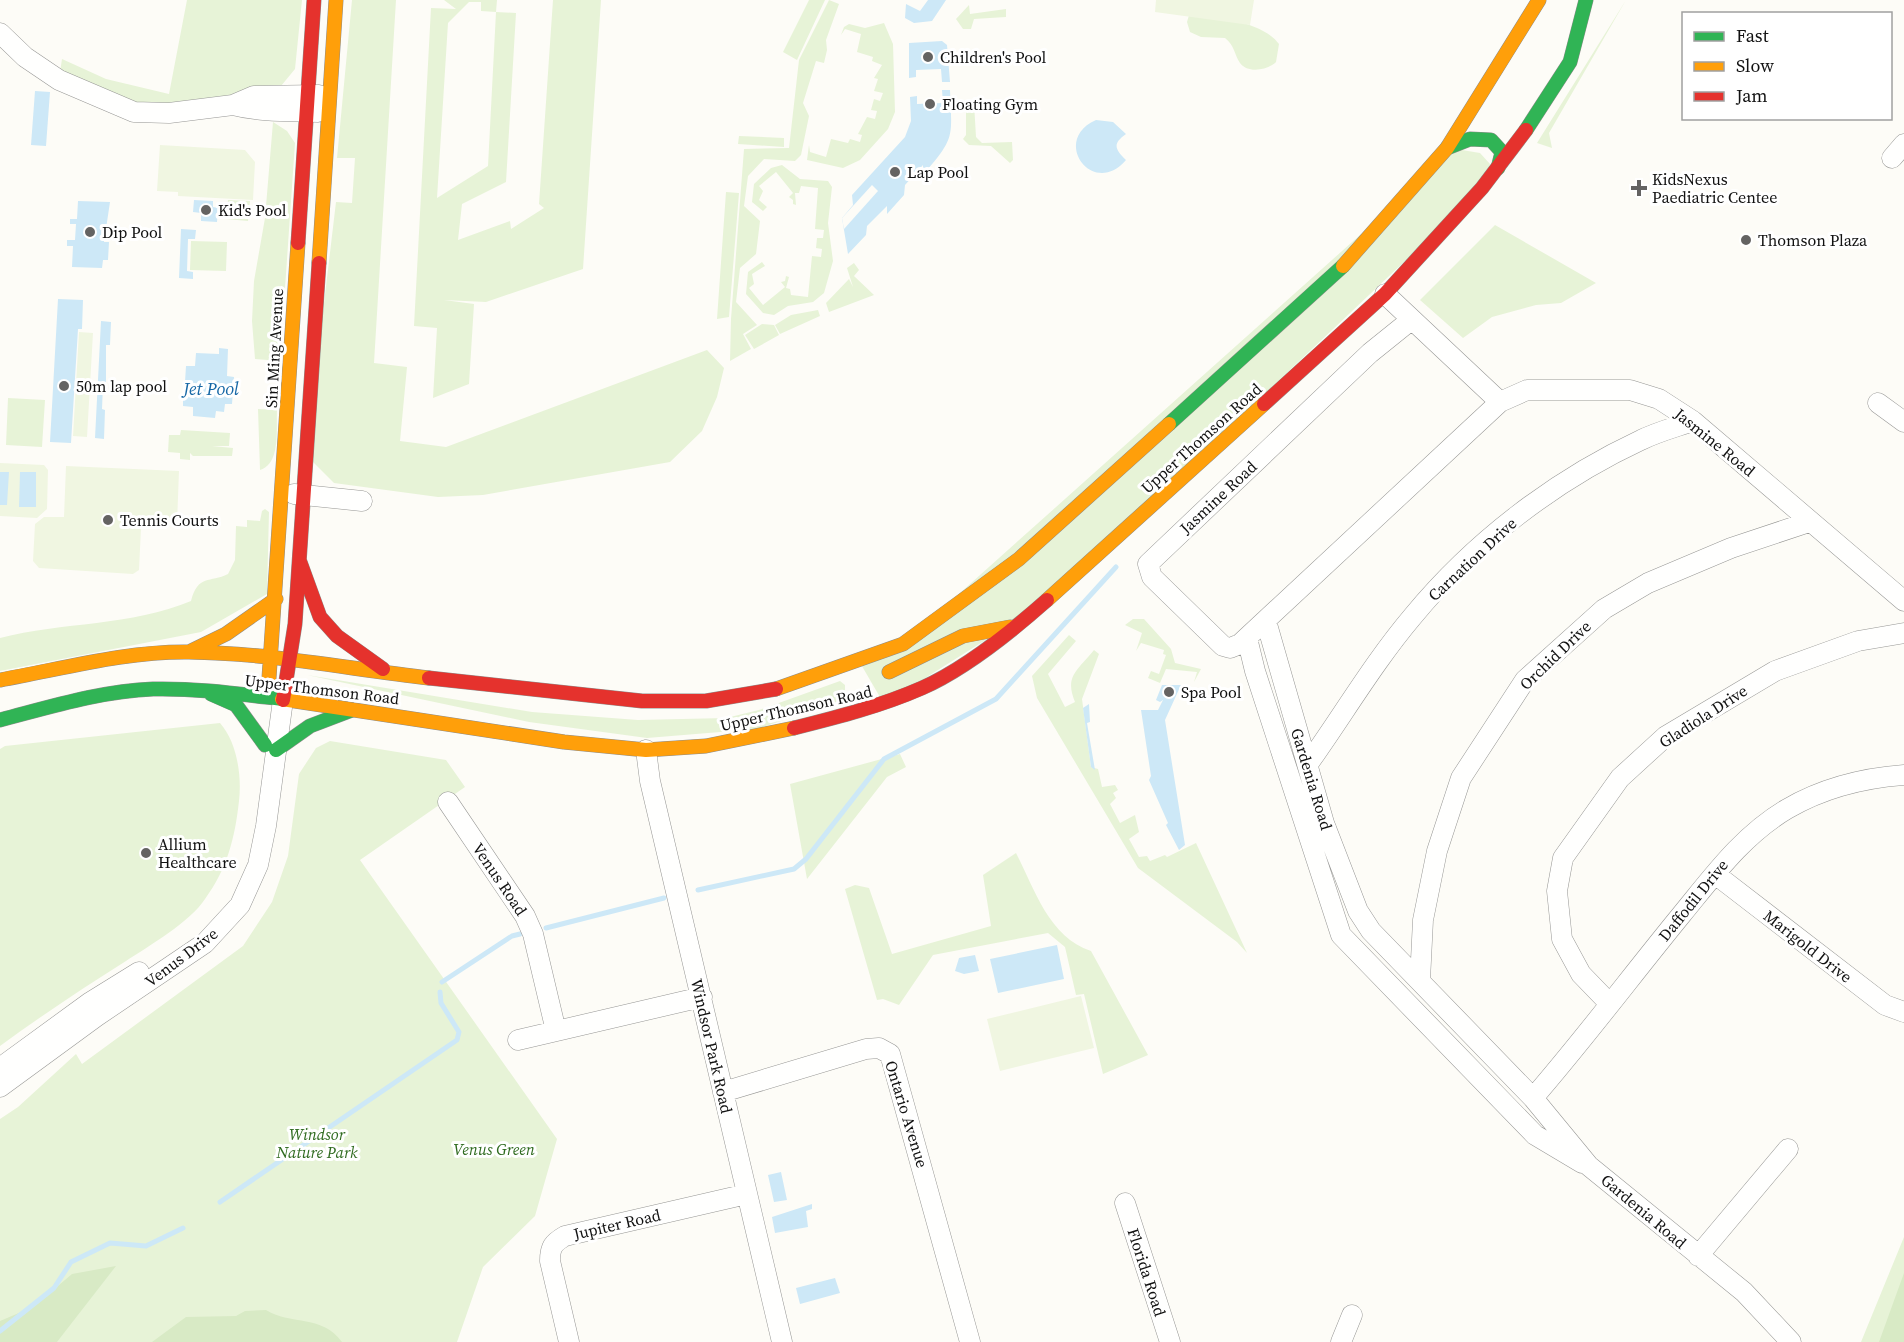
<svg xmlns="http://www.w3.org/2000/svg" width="1904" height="1342" viewBox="0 0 1904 1342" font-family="'Source Serif 4',serif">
<rect width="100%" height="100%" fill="#fdfcf7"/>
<path fill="#e7f3d7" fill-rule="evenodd" d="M187 0H302L295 69 281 86C238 93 176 112 134 102 109 96 84 82 60 72L62 59 106 79 169 94Z
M352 0H396L374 363 407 367 400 441 446 447 707 350 724 368 717 397 702 431 670 462 483 495 438 497 334 483 306 455 336 202 352 203 355 158H337Z
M444 0H497L496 12 516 13 506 182 462 204 458 240 510 221 511 229 544 208 539 204 553 0H601L583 269 486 302 444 300 474 304 469 384 433 398 437 328 414 326 431 8 456 9ZM469 2H481V11L496 12 488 166 437 198 448 23Z
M809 0H825L797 60 783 52Z
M829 0 839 4 826 40 827 50 824 63 816 61 803 103 809 116 801 155 795 161 764 159 748 176 744 206 760 221 756 254 740 268 736 302 757 325 743 334 751 349 730 361 731 319 744 149 789 148 799 60Z
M1626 0 1549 133 1552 148 1537 143Z
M969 5 970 14 1006 9V17L974 19 971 29H963L956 19Z
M1190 12C1217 18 1262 21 1279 44L1276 62C1268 70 1248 74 1240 63 1234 54 1235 46 1225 38L1201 37 1190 32 1187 22Z
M884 23 893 44 895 112 888 129 860 160 843 168 807 160 809 145 810 152 826 157 831 139 848 143 850 139 860 142 862 135 858 134 867 117 875 119 877 111 871 110 874 99 880 101 883 93 874 91 878 79 874 78 882 65 872 61 873 57 857 52 861 34 845 29 841 35 844 27 849 24 865 28Z
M966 103H974L976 137 982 143 1012 142 1013 160 1010 163 991 146 969 145 963 139 966 135Z
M273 122 287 131 295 143 280 361 255 359 252 321 254 281 265 218Z
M739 136 784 138V147L738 144Z
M1456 149 1480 153 1490 164 1482 188 1044 603 884 704 859 661 903 644Z
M782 165 800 179 828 181 832 187 828 223 833 261 824 293 813 302 788 306 774 315 763 313 746 294 748 272 762 262 765 266 752 274 754 284 749 288 763 305 785 287 781 282 785 281 786 276 789 277 786 288 790 289 791 295 808 297 812 256 821 257 822 249 816 248 817 238H823L824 230 815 229 818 188 801 186 799 193H795L796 205 793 204V200L789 197 793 193 776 172 759 186 763 191 759 200 767 207 763 211 752 202 754 184 771 168Z
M726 192 739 193 729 317 717 319Z
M228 200 250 201 248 221 226 219Z
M1495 225 1596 283 1561 303 1536 305 1492 317 1463 338 1420 300Z
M191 241 227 242 226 271 190 270Z
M854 263 859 270 854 276 874 295 829 312 826 303 849 279 853 287 847 268Z
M818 310 820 316 780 334 775 325 791 315Z
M762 324 774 325 779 335 754 349 745 335Z
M8 398 45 400 42 447 6 445Z
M258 409 277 410C276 429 281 464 260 470Z
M181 430 230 433 229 446H212L233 448 232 456H193L190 453V460L180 459V453L168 452 169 435H180Z
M265 509 269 512 267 594 201 632 0 671V638C62 622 132 626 191 601 198 574 210 583 228 574L235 560 236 526 247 527V520L260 521 262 511Z
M1133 619H1144L1171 649 1175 663 1201 669 1194 682 1197 672 1166 669 1160 683 1148 678 1151 671 1159 674 1166 655 1163 654 1164 650 1141 643 1136 651 1142 633 1125 625Z
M1069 635 1076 641 1048 674 1065 707 1075 702C1064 676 1078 670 1094 650L1099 654 1082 699 1091 767 1098 769 1102 787 1115 785 1118 790 1113 793 1116 798 1110 804 1120 823 1135 815 1139 832 1129 839 1139 857 1147 856 1150 861 1165 855 1167 857 1196 843 1247 953 1237 942 1138 868 1037 698 1032 676Z
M307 675 532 712 638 720 726 718 759 710 840 681 845 685V700L757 729 647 738 529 722Z
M220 723C237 742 242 776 239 801 235 838 227 869 205 899 190 922 149 946 126 961 83 988 41 1016 0 1046V749L5 746Z
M330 741 446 760 465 787 360 860 557 1139 535 1216 483 1267 457 1342H0V1119L18 1107 76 1054 82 1064 243 946 272 902 288 856 299 774 316 748Z
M900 754 906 767 887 777 807 879 790 784Z
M1016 853C1035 890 1049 937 1091 951L1148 1055 1103 1074 1084 994 1076 995 1065 947 1048 933 933 955 899 1005 883 999 877 1000 845 889 855 885 869 888 892 954 991 926 983 875Z
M1904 1237V1342H1861Z"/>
<path fill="#d8eac5" d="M116 1266 57 1342H0V1321L33 1307 72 1274Z
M1904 1273V1342H1879Z
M266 1310C292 1326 322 1314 342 1342H152L186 1317 236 1316 245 1311Z"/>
<path fill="#f0f6e1" d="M1156 0H1254L1250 25 1155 12Z
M160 145 245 150 255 162 253 200 178 196V192L157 191Z
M79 332 93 333 87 437 73 436Z
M0 463 44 465 48 470 47 509 37 518 0 516Z
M66 466 179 471 177 524 136 522 141 528 139 570 133 574 39 568 33 561 35 524 44 517H64Z
M1081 996 1094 1048 1000 1071 987 1019Z"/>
<path fill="#cde8f7" d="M928 0H946L932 21 914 23 905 18 906 4 920 11Z
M942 41 947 45 950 82H942L941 69 916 70V77L909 78V43Z
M942 90H950C952 139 955 137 923 175V165L905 185 904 195 887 214V206L867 226 866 235 848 254 842 218 853 205 852 195 905 137 911 121 910 97 917 96V104L943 103Z
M35 91 50 92 46 146 31 145Z
M1096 120 1113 122 1126 134C1112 144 1115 149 1126 160 1093 199 1050 140 1096 120Z
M194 200 213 201V207L218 208 217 222 201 221V213L193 212Z
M78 201 110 202 104 242H109L108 260H103L102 268 72 267 73 246H67V240H75L76 224H70V219H77Z
M181 229 196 230 195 239H188L187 271 193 272V279L179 278Z
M58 299 83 300 82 329H78L71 443 50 442Z
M101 321 111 322 110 345H106V383L103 384 102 409 105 410 104 439 95 438Z
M219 348 228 349 227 376 234 377 232 404H225L224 412 216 411 215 418 193 416V407L183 406V391H191V382H185L186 366H195L196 353 219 354Z
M0 472H9L7 505H0Z
M20 472H36V507H19Z
M1162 685H1181L1165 720 1185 845 1179 850 1166 825 1168 823 1149 780 1151 776 1141 710H1158L1163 700 1160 702 1156 700Z
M1089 704 1090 722 1087 723 1095 770 1091 767 1083 708Z
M1057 945 1064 979 998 993 990 959Z
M975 955 979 971 964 974 955 971 959 958Z
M781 1172 787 1200 774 1202 768 1175Z
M812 1204V1209L806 1211 808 1227 775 1233 772 1217Z
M835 1278 840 1293 800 1304 796 1288Z"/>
<path fill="#fdfcf7" d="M872 185 878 191 844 229 842 218Z"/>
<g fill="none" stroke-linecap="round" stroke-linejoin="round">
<path stroke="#cde8f7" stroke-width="5" d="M698 890 794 869 806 859 884 759 996 699 1116 567
M546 928 664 898
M442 982 512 936 520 934
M220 1202 457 1040 459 1032 441 1003 440 992
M0 1331 54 1288 71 1262 110 1243 146 1246 183 1228"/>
<g stroke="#979795" stroke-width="21">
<path id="street" d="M0 33 25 57 59 80 134 112 169 113 233 105 254 96 319 95
M233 105C260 112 290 111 318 112
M1892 158 1904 144
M1385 294 1500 402
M1411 320 1370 353 1148 564 1152 577 1223 646 1230 648 1240 644 1500 402 1527 390H1630L1659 399 1693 421 1904 601
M1878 403 1904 422
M294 494 362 501
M1266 621 1324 823 1358 911 1371 931 1533 1098 1589 1166 1744 1292 1791 1342
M1247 638 1255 671 1341 935 1535 1135 1582 1163
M646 750 650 781 782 1342
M1308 764C1343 715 1374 662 1413 616 1474 542 1555 480 1641 440 1657 432 1676 427 1693 421
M448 802 525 916 533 934 556 1031
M1715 874 1885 1005 1904 1012
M1420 980 1423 920 1437 851 1461 778 1525 680 1604 609 1648 583 1731 548 1809 522
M1609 1003 1581 974 1562 939 1557 891 1563 858 1620 778 1666 736 1775 671 1858 641 1904 633
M518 1040 702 997
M0 1068 89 1003 139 972
M0 1087 97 1016 205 943 240 905 258 865 266 826 283 700
M723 1092 866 1049 879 1048 890 1054 970 1342
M1533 1098C1585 1038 1632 975 1682 914 1714 875 1743 835 1787 809 1823 788 1863 778 1904 775
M1125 1203 1170 1342
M1698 1256 1788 1149
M569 1342 550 1261C550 1247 553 1243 565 1236L747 1194
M1341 1342 1352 1315"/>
</g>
<g stroke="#8e8d8b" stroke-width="15">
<path id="fast" d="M1526 130 1570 62 1586 0
M1447 148 1470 139 1491 140 1502 152 1498 168
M1169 424 1343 266
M211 694 236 705 265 745
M0 720C50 707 101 691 153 689 196 688 239 694 282 699
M276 750 310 726 352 710"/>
</g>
<g stroke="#8e8d8b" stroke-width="15">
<path id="slow" d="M319 263 336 0
M1343 266 1447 148 1539 0
M1047 600 1264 404
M191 651 226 634 276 599
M889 672 963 636 1010 627
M269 678 298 243
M0 680C62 669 126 651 189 652 270 653 349 669 429 678
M776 689 903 644 1019 559 1169 424
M282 699 564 742 646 750 706 746 794 728"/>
</g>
<g stroke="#8e8d8b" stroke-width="15">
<path id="jam" d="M298 243 314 0
M1264 404 1385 294 1482 188 1526 130
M300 562 320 617 337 636 383 669
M429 678 642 701H706L776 689
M283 700 295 624 319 263
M794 728C838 717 881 706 922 688 965 669 1012 631 1047 600"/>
</g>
<use href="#street" stroke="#fffffe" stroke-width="20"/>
<use href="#fast" stroke="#30b455" stroke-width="14"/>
<use href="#slow" stroke="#ff9f0a" stroke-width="14"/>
<use href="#jam" stroke="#e5322d" stroke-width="14"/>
</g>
<g fill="#646362" stroke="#fff" stroke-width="2">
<circle cx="928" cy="57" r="6"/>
<circle cx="930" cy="104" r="6"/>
<circle cx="895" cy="172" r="6"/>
<path d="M1636 179h6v6h6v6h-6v6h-6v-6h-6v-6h6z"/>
<circle cx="206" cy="210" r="6"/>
<circle cx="90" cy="232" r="6"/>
<circle cx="1746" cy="240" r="6"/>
<circle cx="64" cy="386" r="6"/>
<circle cx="108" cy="520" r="6"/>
<circle cx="1169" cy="692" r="6"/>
<circle cx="146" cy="853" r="6"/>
</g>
<g text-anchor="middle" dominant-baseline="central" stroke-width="6" stroke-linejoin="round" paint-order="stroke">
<g font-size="16" fill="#111" stroke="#fff" text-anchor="start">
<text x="940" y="57">Children's Pool</text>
<text x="942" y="104">Floating Gym</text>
<text x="907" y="172">Lap Pool</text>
<text x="1652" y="179">KidsNexus<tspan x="1652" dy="18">Paediatric Centee</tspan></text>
<text x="218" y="210">Kid's Pool</text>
<text x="102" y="232">Dip Pool</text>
<text x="1758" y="240">Thomson Plaza</text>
<text x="76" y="386">50m lap pool</text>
<text x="120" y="520">Tennis Courts</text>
<text x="1181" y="692">Spa Pool</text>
<text x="158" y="844">Allium<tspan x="158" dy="18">Healthcare</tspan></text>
</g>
<g font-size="16" fill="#111" stroke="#fff">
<text transform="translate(274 348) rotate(-87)">Sin Ming Avenue</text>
<text transform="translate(1201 438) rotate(-42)">Upper Thomson Road</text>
<text transform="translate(1715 442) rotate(39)">Jasmine Road</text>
<text transform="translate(1218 497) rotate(-43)">Jasmine Road</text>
<text transform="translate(1472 559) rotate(-43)">Carnation Drive</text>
<text transform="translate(1555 655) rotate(-44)">Orchid Drive</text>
<text transform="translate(322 689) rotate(7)">Upper Thomson Road</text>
<text transform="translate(796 708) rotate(-13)">Upper Thomson Road</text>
<text transform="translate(1703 716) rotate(-33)">Gladiola Drive</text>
<text transform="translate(1312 779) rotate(73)">Gardenia Road</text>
<text transform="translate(500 879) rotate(56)">Venus Road</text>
<text transform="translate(1693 900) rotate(-51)">Daffodil Drive</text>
<text transform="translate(1808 946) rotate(38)">Marigold Drive</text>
<text transform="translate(181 957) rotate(-37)">Venus Drive</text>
<text transform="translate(712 1046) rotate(77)">Windsor Park Road</text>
<text transform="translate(907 1114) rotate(73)">Ontario Avenue</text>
<text transform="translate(1644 1211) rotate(40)">Gardenia Road</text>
<text transform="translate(617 1224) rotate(-13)">Jupiter Road</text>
<text transform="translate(1147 1272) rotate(72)">Florida Road</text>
</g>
<g font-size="16" font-style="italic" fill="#2f6b1f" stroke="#fff">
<text x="317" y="1134">Windsor<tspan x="317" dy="18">Nature Park</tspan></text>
<text x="494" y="1149">Venus Green</text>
</g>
<g font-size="18" font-style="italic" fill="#1768a6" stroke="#fff">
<text x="211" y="388">Jet Pool</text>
</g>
</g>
<rect x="1682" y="12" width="210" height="108" fill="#ffffff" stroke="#a0a0a0" stroke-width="1.5"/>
<rect x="1694" y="32" width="30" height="9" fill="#30b455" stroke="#a0a0a0" stroke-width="1.5"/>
<text x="1736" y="42" font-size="18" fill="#111111">Fast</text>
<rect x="1694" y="62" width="30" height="9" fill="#ff9f0a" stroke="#a0a0a0" stroke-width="1.5"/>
<text x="1736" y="72" font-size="18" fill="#111111">Slow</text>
<rect x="1694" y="92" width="30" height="9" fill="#e5322d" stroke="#a0a0a0" stroke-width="1.5"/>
<text x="1736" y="102" font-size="18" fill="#111111">Jam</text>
</svg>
